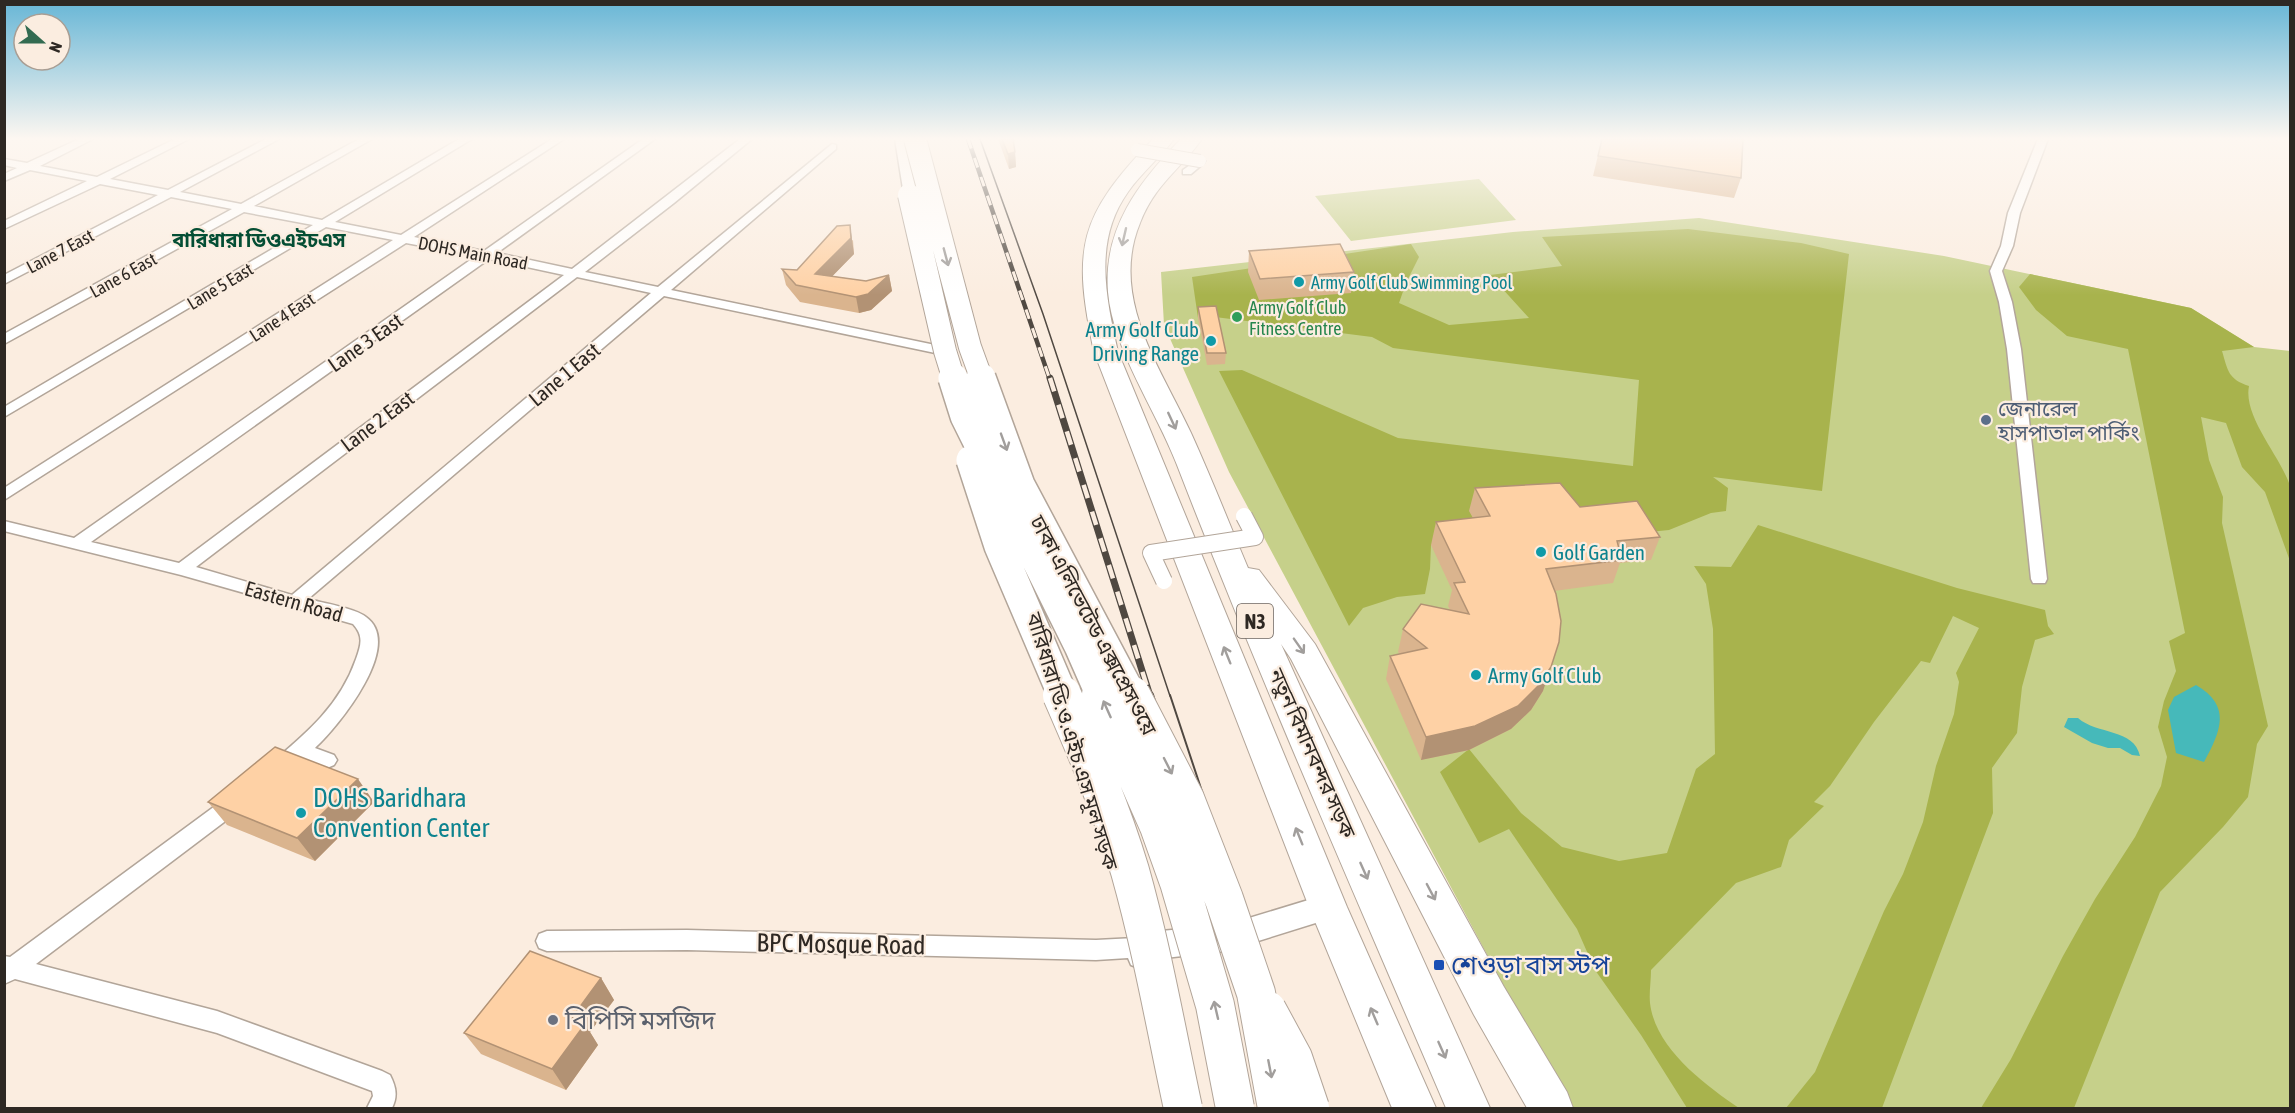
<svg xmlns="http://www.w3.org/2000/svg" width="2295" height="1113" viewBox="0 0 2295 1113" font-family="'Asap Condensed','Noto Sans Bengali',sans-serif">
<rect width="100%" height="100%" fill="#fbede0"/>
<path fill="#c6d08a" d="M1479 179 1516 220 1351 241 1315 196Z
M1699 218 1944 256 2191 308 2254 347 2290 351V1108H1569L1229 472 1164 325 1161 272 1513 232Z"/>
<path fill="#a8b34d" d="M1688 229 1801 243 1849 254 1822 491 1713 477 1728 488 1726 511 1711 513 1669 530 1639 533 1470 511 1484 539 1431 545 1430 569 1425 594 1397 597 1363 608 1349 626 1219 371 1242 370 1398 438 1633 466 1639 380 1393 348 1372 337 1215 317 1198 318 1192 277 1411 244 1419 257 1406 283 1399 303 1449 325 1529 318 1490 275 1562 266 1542 237Z
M2030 274 2191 308 2254 347 2222 351C2228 371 2228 379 2249 386 2243 416 2279 455 2289 483 2294 494 2290 546 2290 561L2265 492 2242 467 2226 423 2201 417 2209 460 2223 497 2222 523 2268 726 2257 744 2248 797 2223 827 2160 892 2074 1108H1981L2011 1059 2063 956 2095 899 2135 837 2161 786 2167 757 2158 727 2164 701 2176 671 2169 641 2185 633 2128 349 2067 336 2036 310 2019 287Z
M1758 525 1957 588 2045 610 2048 626 2054 634 2035 640 2022 687 2017 733 1992 768 1993 813 1882 1108H1786L1815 1072 1884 911 1903 874 1923 822 1936 766 1954 714 1959 682 1956 673 1979 628 1953 616 1930 663 1921 661 1874 722 1830 786 1814 802 1824 806 1789 840 1781 867 1736 883 1651 970C1651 981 1649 993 1650 1003 1655 1048 1705 1085 1739 1108H1687L1641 1035 1595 970 1577 929 1509 829 1479 843 1440 772 1469 749 1521 813 1562 847 1619 861 1667 853 1696 769 1715 754 1713 629 1706 584 1694 566 1731 567Z"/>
<path fill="#46b9ba" d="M2196 685C2232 706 2221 731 2204 762L2176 753 2168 710 2174 697Z
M2068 718H2078C2097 735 2134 728 2140 756L2132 755 2120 748H2108L2092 743 2064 727Z"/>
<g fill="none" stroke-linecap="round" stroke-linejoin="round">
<g stroke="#b2a599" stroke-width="3">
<path id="street" d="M79 139H93L40 166 97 177 175 139H189L110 179 168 190 266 139H279L180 192 241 204 359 139H372L254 206 322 220 459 139H472L335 222 401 235 552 139H564L414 237 484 251 643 139H655L497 253 572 269 740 139H752L674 203 585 272 658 287 832 144 836 145V149L671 290 940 346 947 350 940 354 664 296 308 599C323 603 355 608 366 617 405 645 338 727 315 748L334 755 337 760 334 765 327 768 303 759C293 767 285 779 271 775L268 769 271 763C307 733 340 705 356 659 361 645 364 636 353 624L181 575 4 531V521L74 538 476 256 406 243 4 500V488L393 240 326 227 4 417V407L313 225 244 212 4 344V334L232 209 171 197 4 284V275L158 195 100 184 4 229V221L87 181 30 170 4 181V174L17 168 4 165V159L27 163ZM489 259 564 275 179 563 91 542ZM577 277 651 293 292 595 196 567Z
M2038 139H2048L2020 213 2013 246 2002 271 2012 302 2021 349 2047 579 2045 583H2033L2031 579 2007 349 1999 302 1990 271 2001 246 2008 213Z
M1200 158 1205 161 1204 163 1191 174H1183V170Z
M237 793 244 795 247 801 244 807 36 964 217 1011 382 1071 390 1075C396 1087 398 1096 392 1108H367L373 1096 372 1091 217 1033 15 979 4 984V956L10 957 230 795Z
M687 930 1096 940 1135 938 1143 941 1150 958 1147 965 1139 968 1131 965 1128 958 1096 960 687 950 547 951 539 948 536 941 539 934 547 931Z"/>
</g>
<g stroke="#b2a599" stroke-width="3">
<path id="secondary" d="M895 139H909L923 214 921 217H909L907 214Z
M1328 894 1338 898 1343 907 1338 916 1226 951 1139 961 1128 957 1124 947 1128 937 1139 933 1226 925Z"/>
</g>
<g stroke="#b2a599" stroke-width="2">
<path id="highway" d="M1153 139H1174C1160 158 1141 173 1128 192 1093 241 1106 297 1118 352L1347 907 1436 1108H1392L1309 907 1094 352C1072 248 1078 217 1153 139Z
M1181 139H1202C1180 170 1155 184 1140 223 1109 298 1161 368 1191 433 1211 477 1229 523 1248 568L1259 570 1315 644 1504 987 1567 1092 1573 1108H1527L1474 1015 1291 659 1281 644 1490 1108H1446C1355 895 1261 682 1177 465 1156 410 1113 350 1108 292 1103 228 1139 182 1181 139Z"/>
</g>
<use href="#street" fill="#fff" fill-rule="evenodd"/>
<use href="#secondary" fill="#fff" fill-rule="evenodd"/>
<use href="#highway" fill="#fff" fill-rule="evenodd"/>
<path stroke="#4f4841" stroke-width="1.5" d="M980 139 1043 314 1170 696"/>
<path stroke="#4f4841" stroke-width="2" d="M1170 695 1307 1108"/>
<g stroke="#4f4841" stroke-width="4.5">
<path id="rail-far2" d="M968 139 1050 380"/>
</g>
<g stroke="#4f4841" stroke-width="7">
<path id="rail-far1" d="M1050 378 1150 696"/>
</g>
<g stroke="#4f4841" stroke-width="8">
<path id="rail" d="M1150 695 1226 938 1284 1108"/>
</g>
<use href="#rail-far2" stroke="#fbede0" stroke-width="3" stroke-dasharray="10" stroke-linecap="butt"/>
<use href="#rail-far1" stroke="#fbede0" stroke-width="4.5" stroke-dasharray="14" stroke-linecap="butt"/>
<use href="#rail" stroke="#fbede0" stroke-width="6" stroke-dasharray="17" stroke-linecap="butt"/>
<g stroke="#b2a599" stroke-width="14" stroke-linecap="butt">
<path id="street-bridge-far1" d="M1137 150 1200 161"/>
</g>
<g stroke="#b2a599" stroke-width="18" stroke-linecap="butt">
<path id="street-bridge" d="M1164 581 1151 553 1255 537 1244 516"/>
</g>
<g stroke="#b2a599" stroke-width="24" stroke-linecap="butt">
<path id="highway-bridge-far2" d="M915 139 970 347 982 380
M909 195 945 351 954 380"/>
</g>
<g stroke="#b2a599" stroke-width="32" stroke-linecap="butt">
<path id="highway-bridge-far1" d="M953 378 965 416 1079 646 1101 696
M981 378 1020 485 1132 696
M971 460 999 546 1063 696"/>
</g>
<g stroke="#b2a599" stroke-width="40" stroke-linecap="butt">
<path id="highway-bridge" d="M1062 695C1087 752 1112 811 1130 871 1152 949 1166 1029 1183 1108
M1101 695 1159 826 1179 882 1215 1005 1235 1108
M1131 695 1185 799 1224 899 1256 993 1277 1108
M1267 1010 1293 1058 1310 1108"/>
</g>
<use href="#street-bridge-far1" stroke="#fff" stroke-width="12"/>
<use href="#street-bridge" stroke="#fff" stroke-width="16"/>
<use href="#highway-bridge-far2" stroke="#fff" stroke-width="22"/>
<use href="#highway-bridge-far1" stroke="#fff" stroke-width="29"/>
<use href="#highway-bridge" stroke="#fff" stroke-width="38"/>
</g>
<path fill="#dab48e" d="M998 139H1013L1015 152 1016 167 1009 169Z
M1602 139 1741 178 1734 198 1593 176Z
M853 240 854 254 832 276 866 281 889 275 892 291 871 310 859 313 800 302 786 285 782 269 797 270Z
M1249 251 1354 272 1351 293 1259 300 1248 272Z
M1198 307 1226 353 1225 364 1207 365 1198 318Z
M1475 488 1580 507 1660 537 1651 560 1620 563 1613 583 1554 591 1543 691 1531 710 1511 729 1469 750 1421 760 1386 679 1390 656 1400 654 1398 652 1403 629 1450 610 1448 606 1452 590 1431 545 1436 522 1473 518 1469 511Z
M208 802H374L315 861 227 825Z
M601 978 614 1000 590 1032 598 1045 566 1090 481 1054 464 1033Z"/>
<path fill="#b29274" d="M1015 152 1016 167 1009 169 1008 154Z
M850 225 854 254 819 290 815 274Z
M889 275 892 291 871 310 859 313 856 297Z
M1551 667 1543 691 1531 710 1511 729 1469 750 1421 760 1426 737Z
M358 779 374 802 315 861 297 838Z
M601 978 614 1000 590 1032 598 1045 566 1090 552 1069 571 1019Z"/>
<path fill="#fed1a5" stroke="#b29274" stroke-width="1.5" d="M1002 139H1013L1015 152 1008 154Z
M1602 139H1743L1741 178 1598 156Z
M850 225 851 238 815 274 866 281 889 275 868 294 856 297 796 285 782 269 797 270 837 226Z
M1340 244 1354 272 1260 279 1249 251Z
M1216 306 1226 353H1207L1198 307Z
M1560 483 1580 507 1637 501 1660 537 1617 541 1622 560 1546 569 1556 594 1561 621 1559 642 1551 667 1538 686 1518 706 1475 726 1426 737 1390 656 1427 648 1403 629 1421 604 1469 614 1454 583 1465 582 1436 522 1490 516 1475 488Z
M275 747 358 779 297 838 208 802Z
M530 951 601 978 571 1019 585 1024 552 1069 464 1033Z"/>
<defs><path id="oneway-shaft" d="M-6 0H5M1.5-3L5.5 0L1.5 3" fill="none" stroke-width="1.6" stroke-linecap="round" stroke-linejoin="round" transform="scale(1.5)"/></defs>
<g stroke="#a19e9c">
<use href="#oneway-shaft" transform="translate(1124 237) rotate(103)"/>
<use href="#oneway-shaft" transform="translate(946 257) rotate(75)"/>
<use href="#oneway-shaft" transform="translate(1172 421) rotate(65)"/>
<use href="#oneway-shaft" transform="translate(1004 442) rotate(70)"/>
<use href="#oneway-shaft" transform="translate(1299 646) rotate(55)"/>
<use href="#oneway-shaft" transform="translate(1227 655) rotate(-112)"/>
<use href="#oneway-shaft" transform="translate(1107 709) rotate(-114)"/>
<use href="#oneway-shaft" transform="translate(1168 766) rotate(63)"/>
<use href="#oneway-shaft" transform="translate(1299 836) rotate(-112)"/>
<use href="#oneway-shaft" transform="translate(1364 871) rotate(66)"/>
<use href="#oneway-shaft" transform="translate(1431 892) rotate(62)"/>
<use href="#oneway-shaft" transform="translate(1216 1010) rotate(-103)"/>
<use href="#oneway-shaft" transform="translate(1374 1016) rotate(-113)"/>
<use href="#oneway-shaft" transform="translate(1442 1050) rotate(66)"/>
<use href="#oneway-shaft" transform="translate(1270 1069) rotate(79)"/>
</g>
<linearGradient id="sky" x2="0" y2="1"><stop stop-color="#67b6d6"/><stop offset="0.47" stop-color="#fdf7f1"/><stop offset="1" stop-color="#fdf7f1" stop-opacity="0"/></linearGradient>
<rect width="2295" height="295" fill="url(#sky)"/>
<g fill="#0f9aa8" stroke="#fbede0" stroke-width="2">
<circle cx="1299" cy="282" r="6"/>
<circle cx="1211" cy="341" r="6"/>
<circle cx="1541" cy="552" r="6"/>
<circle cx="1476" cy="675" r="6"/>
<circle cx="301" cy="813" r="6"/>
</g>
<circle fill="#2e9e5b" stroke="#fbede0" stroke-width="2" cx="1237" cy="317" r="6"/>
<circle fill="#5c6f8a" stroke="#fbede0" stroke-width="2" cx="1986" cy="420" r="6"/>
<rect fill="#1a4fb4" stroke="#fbede0" stroke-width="2" x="1433" y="959" width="12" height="12" rx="3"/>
<circle fill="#6b7280" stroke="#fbede0" stroke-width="2" cx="553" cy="1020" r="6"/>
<g text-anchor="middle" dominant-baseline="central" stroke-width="4.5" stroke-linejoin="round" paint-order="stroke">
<g font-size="18" fill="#2e2823" stroke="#fbede0">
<text transform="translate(60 251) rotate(-28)">Lane 7 East</text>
<text transform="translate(473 253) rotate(11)">DOHS Main Road</text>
<text transform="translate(123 275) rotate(-29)">Lane 6 East</text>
<text transform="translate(220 286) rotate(-31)">Lane 5 East</text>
<text transform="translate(282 317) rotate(-33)">Lane 4 East</text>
</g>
<g font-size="18" fill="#0d838f" stroke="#fbede0" text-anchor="start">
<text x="1311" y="282">Army Golf Club Swimming Pool</text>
</g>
<g font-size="18" fill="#27864d" stroke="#fbede0" text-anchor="start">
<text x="1249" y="307">Army Golf Club<tspan x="1249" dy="21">Fitness Centre</tspan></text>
</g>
<g font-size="20" font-weight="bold" fill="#044e34" stroke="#fbede0">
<text x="259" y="239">বারিধারা ডিওএইচএস</text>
</g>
<rect fill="#fbede0" stroke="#6c635c" stroke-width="1.5" x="1237" y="604" width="36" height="34" rx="4.5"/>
<g font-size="20" font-weight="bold" fill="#2e2823">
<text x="1255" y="621">N3</text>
</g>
<g font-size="21" fill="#0d838f" stroke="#fbede0" text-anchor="start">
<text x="1199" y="329" text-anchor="end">Army Golf Club<tspan x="1199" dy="24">Driving Range</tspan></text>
<text x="1553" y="552">Golf Garden</text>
<text x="1488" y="675">Army Golf Club</text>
</g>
<g font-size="21" fill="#2e2823" stroke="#fbede0">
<text transform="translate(365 342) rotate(-35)">Lane 3 East</text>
<text transform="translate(564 374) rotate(-40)">Lane 1 East</text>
<text transform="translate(377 421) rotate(-37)">Lane 2 East</text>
<text transform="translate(294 601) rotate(16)">Eastern Road</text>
<text transform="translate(1094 625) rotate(62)">ঢাকা এলিভেটেড এক্সপ্রেসওয়ে</text>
<text transform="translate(1073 741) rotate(73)">বারিধারা ডি.ও.এইচ.এস মূল সড়ক</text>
<text transform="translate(1313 753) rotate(66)">নতুন বিমানবন্দর সড়ক</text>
</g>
<g font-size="21" fill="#4e5e75" stroke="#fbede0" text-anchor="start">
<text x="1998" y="408">জেনারেল<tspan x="1998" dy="24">হাসপাতাল পার্কিং</tspan></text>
</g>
<g font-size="26" fill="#0d838f" stroke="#fbede0" text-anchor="start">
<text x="313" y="798">DOHS Baridhara<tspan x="313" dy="30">Convention Center</tspan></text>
</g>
<g font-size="26" fill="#2e2823" stroke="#fbede0">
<text transform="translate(841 944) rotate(1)">BPC Mosque Road</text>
</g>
<g font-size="26" fill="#164399" stroke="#fbede0" text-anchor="start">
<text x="1451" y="965">শেওড়া বাস স্টপ</text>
</g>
<g font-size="26" fill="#5b616d" stroke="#fbede0" text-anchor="start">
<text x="565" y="1020">বিপিসি মসজিদ</text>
</g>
</g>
<rect width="2295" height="1113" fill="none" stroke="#2e2823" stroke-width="12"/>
<g transform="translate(42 42) rotate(111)"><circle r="28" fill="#fbede0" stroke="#a99e94" stroke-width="1.5"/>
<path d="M0-4.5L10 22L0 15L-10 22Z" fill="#336b51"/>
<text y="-9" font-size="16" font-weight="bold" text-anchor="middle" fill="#2e2823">N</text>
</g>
</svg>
